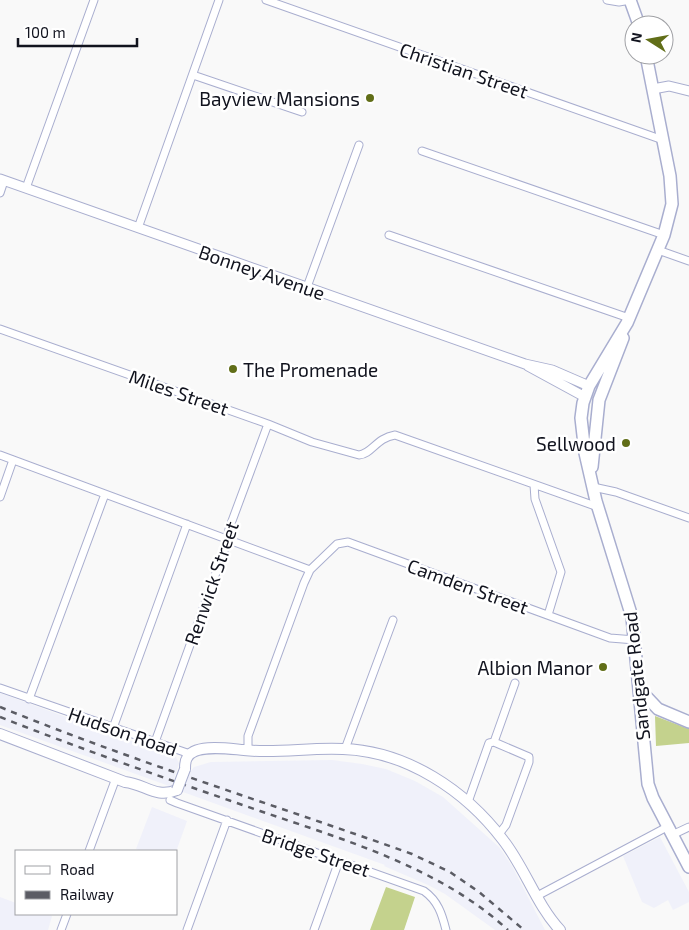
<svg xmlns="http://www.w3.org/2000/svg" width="689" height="930" viewBox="0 0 689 930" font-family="'Exo 2',sans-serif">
<rect width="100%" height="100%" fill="#f9f9f9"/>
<path fill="#f0f1fa" d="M0 693 176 757 179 763 172 785 169 786 0 725Z
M332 760 362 764 386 769 415 781 443 797 499 847 512 866 545 930H495L445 894 428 885 384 866 385 865 183 792 191 771 194 767 211 762Z
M152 807 187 821 176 852 141 851 136 849Z
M660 837 689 892V902L673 910 668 900 654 908 642 902 623 856Z
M0 897 16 903V914H45L52 916 48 930H0Z"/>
<path fill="#c4d28d" d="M655 716 689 729V743L656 746Z
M386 887 415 897 404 930H370Z"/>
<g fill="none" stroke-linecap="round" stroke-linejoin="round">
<g stroke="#a9aecf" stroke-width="9">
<path id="minor" d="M266 0 663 140
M607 0 619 2 630 0
M193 75 302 112
M422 151 664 235
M26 188 94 0
M0 193 4 181
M138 228 219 0
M389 235 629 318
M658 250 689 261
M307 287 359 145
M0 329 268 424 312 442 359 455C372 454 376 438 395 435L598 507
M0 455 310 570
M534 485 535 499 561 572 548 615
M593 487 616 492 689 518
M0 497 13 460
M0 688 190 754
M29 699 105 494
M113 728 187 524
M155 742 226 545 229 529 268 424
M494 742 515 683
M345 749 393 620
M248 751V736L304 583 310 570 337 544 348 542 610 638 635 640
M170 800 177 803 424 891C438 901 442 914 446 930
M468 802 489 743 494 742 529 757V762L506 825 499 834
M672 835 689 827
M89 851 116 778
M537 896 667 827
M61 930 67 914
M187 930 227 820
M314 930 339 861"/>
</g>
<g stroke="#a9aecf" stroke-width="11">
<path id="tertiary" d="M653 89 669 86 689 91
M0 179 525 364 552 370 589 386
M528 366 585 397"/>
</g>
<g stroke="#a9aecf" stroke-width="12">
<path id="secondary" d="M0 734 125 782C145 784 156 799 177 790
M185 769C185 765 185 761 187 758 194 743 230 749 244 750 275 754 311 747 343 749 407 751 466 791 503 840 525 868 536 904 560 930"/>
</g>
<g stroke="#a9aecf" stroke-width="14">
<path id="trunk" d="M630 0 639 25
M646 55 670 176 672 204 664 235 627 323 589 386 583 403 581 418 585 453 596 501 632 617 648 784 653 798 689 867
M592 467 599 400 623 338
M640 690 658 709 689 722"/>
</g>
<use href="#minor" stroke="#fff" stroke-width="7"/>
<use href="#tertiary" stroke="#fff" stroke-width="9"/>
<use href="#secondary" stroke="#fff" stroke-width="10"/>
<use href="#trunk" stroke="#fff" stroke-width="11"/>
<path stroke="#5b5c64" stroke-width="2.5" stroke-dasharray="6 6" stroke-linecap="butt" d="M0 707C135 762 275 805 412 854L450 872 479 892 524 930
M0 717C86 751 173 781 260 811 345 840 441 868 508 930"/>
<g stroke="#a9aecf" stroke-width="12" stroke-linecap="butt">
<path id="secondary-bridge" d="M177 790 185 769"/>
</g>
<use href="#secondary-bridge" stroke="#fff" stroke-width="10"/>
</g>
<g fill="#616e18" stroke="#fff" stroke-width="2">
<circle cx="370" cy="98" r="5"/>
<circle cx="233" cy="369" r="5"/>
<circle cx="626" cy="443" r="5"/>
<circle cx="603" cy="667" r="5"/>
</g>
<g text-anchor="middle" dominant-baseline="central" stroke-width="5" stroke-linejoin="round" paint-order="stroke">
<g font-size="19" fill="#11131e" stroke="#fff">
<text transform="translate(464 70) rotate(19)">Christian Street</text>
<text transform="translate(262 272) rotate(19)">Bonney Avenue</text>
<text transform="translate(179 392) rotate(19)">Miles Street</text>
<text transform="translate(211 583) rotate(-71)">Renwick Street</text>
<text transform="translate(468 586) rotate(20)">Camden Street</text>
<text transform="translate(636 676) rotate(-96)">Sandgate Road</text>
<text transform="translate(123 731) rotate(19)">Hudson Road</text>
<text transform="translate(316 852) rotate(19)">Bridge Street</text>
</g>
<g font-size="19" fill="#11131e" stroke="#fff" text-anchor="end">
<text x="360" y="98">Bayview Mansions</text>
<text x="243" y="369" text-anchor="start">The Promenade</text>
<text x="616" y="443">Sellwood</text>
<text x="593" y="667">Albion Manor</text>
</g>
</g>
<rect x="15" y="850" width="162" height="65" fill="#ffffff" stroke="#a0a1a5"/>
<rect x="25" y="866" width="25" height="8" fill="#ffffff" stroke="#a0a1a5"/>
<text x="60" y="875" font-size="15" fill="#11131e">Road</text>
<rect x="25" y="891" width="25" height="8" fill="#5b5c64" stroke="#a0a1a5"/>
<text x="60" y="900" font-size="15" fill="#11131e">Railway</text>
<g transform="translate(649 40) rotate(281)"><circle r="24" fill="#ffffff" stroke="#a0a1a5"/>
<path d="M0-4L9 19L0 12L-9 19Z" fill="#616e18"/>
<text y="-8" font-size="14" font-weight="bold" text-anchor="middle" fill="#11131e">N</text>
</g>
<path d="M18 38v8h119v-8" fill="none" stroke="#11131e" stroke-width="2.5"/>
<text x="25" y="38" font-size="15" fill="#11131e" stroke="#ffffff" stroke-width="4" paint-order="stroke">100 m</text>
</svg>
